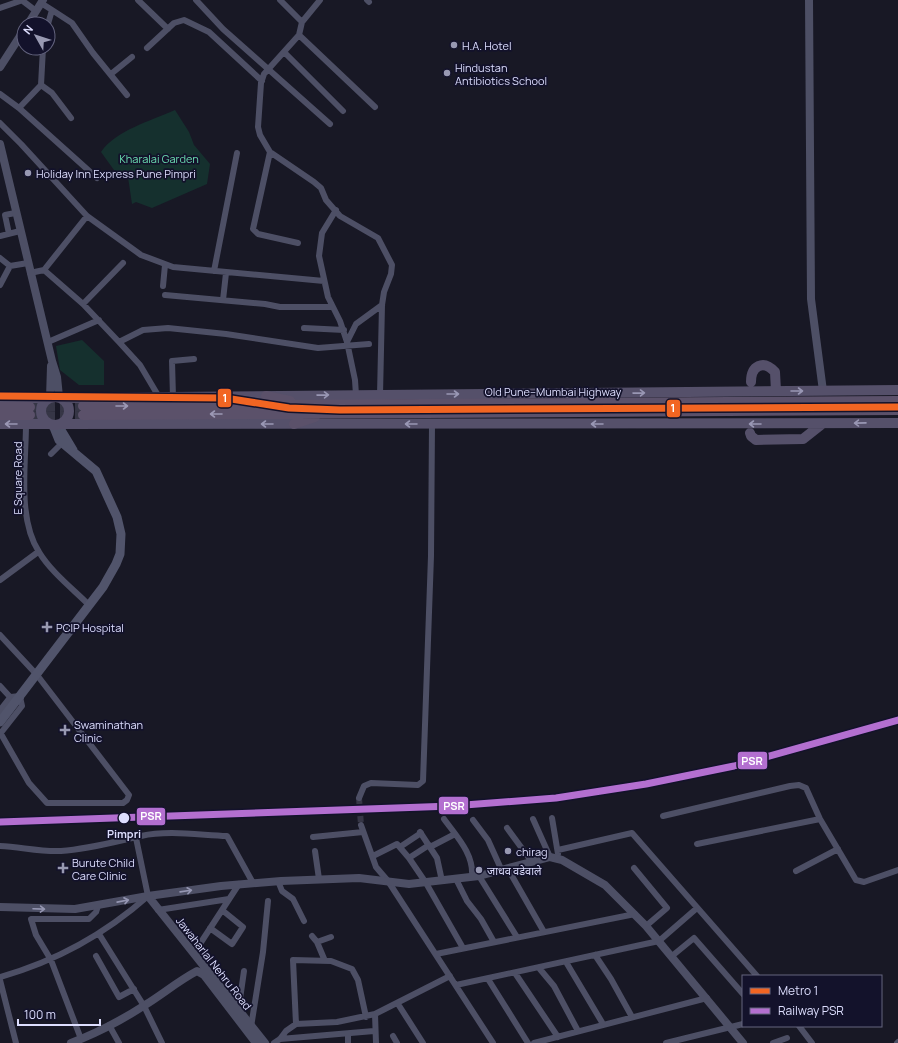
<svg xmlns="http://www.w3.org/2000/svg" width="898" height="1043" viewBox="0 0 898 1043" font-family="Manrope,'Noto Sans Devanagari',sans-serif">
<rect width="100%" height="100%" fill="#181825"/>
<path fill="#15302e" d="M175 110 189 132 194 145 210 164 207 184 152 208 136 202 132 204 128 177 114 170 101 152C116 130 151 121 175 110Z
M82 340 104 361V385H79L60 370 56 346Z"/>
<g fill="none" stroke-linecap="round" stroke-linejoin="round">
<path stroke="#363646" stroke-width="6" stroke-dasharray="6 3" stroke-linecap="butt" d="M359 798 361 825"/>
<path stroke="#363646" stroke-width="10" stroke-dasharray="10 5" stroke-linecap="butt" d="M30 407 83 406
M30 415H83"/>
<path stroke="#4d4f65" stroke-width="6" d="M138 0 168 29
M196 0 223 29 330 124
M280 0 302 22
M320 0 302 22 299 35 264 74 261 83 258 127 260 135 270 152 314 182 321 188 326 200 340 216 378 238 392 265 391 274 384 292 382 305 380 395
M367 0 369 2
M23 1 36 11
M41 3 52 10 48 24
M0 8 23 0
M52 10 72 23 93 53 127 95
M299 35 375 107
M147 48 174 23 184 20 209 32 262 81
M284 52 343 111
M111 74 132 57
M41 85 43 48
M0 94 19 108 97 178
M19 108 41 85 52 93 71 118
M0 123 21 144 87 216 141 255 173 267 324 281
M270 152 253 229 258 234 298 243
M336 210 322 233 319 256 328 297 340 321 347 342 355 380 356 395
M9 234 5 215 15 213
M0 236 20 231
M0 258 10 266 0 285
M10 266 28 263
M44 270 87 216
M214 271 237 153
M30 273 44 270 83 304 119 342 140 365 159 397
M163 286 165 265
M165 295 265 304 280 307H331
M223 300 226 273
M83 304 123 263
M304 328 344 330
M48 342 99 320
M119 342 143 330 168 328 226 334 318 348 369 344
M347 342 356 324 382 305
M173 397 172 361 194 359
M26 424C26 463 17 518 39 552 51 572 73 589 89 605
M51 454 62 443
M0 580 38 552
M0 635 37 675 129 795 127 800 123 803H47L29 783 1 734
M0 686 11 698
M0 734 22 706 20 697
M359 798 364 786 371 783 418 785 423 781 431 556 432 424
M663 816 790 786 799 785 806 788 820 819 856 880 864 882 898 870
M552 818 558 854
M444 819C457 837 474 854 472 877
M533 819 550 857
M473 820 488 840 502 871
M361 825 376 867 388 881 493 1043
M507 828 532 862
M420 832 437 858 442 881
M313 837 363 832
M697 844 820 819
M429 845 409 858 426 883 463 948
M0 846C21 847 40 852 61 851 89 849 114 842 141 836 168 830 199 835 227 836L253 883
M400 847 421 833
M430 847 455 834
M558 850 632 833 757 976
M315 851 319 879
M373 856 397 844 409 858
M634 868 667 908 646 926
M508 869 544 932
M796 871 838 849
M479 876 517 937
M456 879 467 901 481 919 494 942
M278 881 282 891 293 899 304 921
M158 910 229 899
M210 928 232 944 243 927 222 910
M99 934 144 1006 162 1043
M312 936 317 942
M194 953 239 884
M436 954 635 914
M595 955 611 979 632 1017
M96 956 119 997 134 989
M672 956 694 938 743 994
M325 961 317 942 331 937
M566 962 603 1024
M539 968 554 986 578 1031
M515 973 558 1037
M0 977C57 961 104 935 148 896L136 838
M488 979 528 1043
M0 980 16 1043
M456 985 659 941 697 908
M232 1003 240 999 244 971
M398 1004 423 1043
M375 1014 376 1043
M296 1024 293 960 331 961 352 969 358 980 366 1017
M109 1025 119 1043
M799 1026 812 1043
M251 1027 263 952 268 901
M348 1035V1043
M393 1036 397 1043
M81 1039 51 960 36 935 31 919H89L96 912 98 906
M280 1039 374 1031
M274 1043 280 1039 286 1031 296 1024 337 1022 375 1014 450 976
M534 1043 707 998
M666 1043 743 1024
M773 1043 787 1038
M897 1043 898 1042"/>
<path stroke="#4d4f65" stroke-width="8" d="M809 0 811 299 823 391
M28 24 43 0
M0 67 24 30
M0 144 52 361 57 377 59 397
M50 398 51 366
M0 712 11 698 20 697
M148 896 265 1043
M0 907 75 909 148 896 221 886 281 881 359 878 409 884 479 876 550 857 562 860 605 885 646 926 743 1043
M71 1043C97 1033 122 1020 145 1005 163 994 178 981 197 971L204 975 256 1043"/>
<path stroke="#51546b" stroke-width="9" d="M58 425 73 450
M0 722 103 587 116 564 120 554 121 534 117 517 96 471 59 440 53 425"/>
<path stroke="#55506a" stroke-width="10" d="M751 382C751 366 763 359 775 372L776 391
M41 411a14 14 0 1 1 28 0a14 14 0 1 1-28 0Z
M0 398H50
M61 398 898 390
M0 424H50
M61 424 898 423
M750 433 751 436 756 440 803 439 822 424"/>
<path stroke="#5b516a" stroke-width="10" d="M266 396 290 401
M83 406 898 401
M0 407H30
M0 415H30
M83 415 898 410
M294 424 315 417"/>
<g stroke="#13122b" stroke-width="10">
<path id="rail-1" d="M0 822 452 806 556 798 646 784 734 766 898 720"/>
</g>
<use href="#rail-1" stroke="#b36fd0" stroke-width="7"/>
<g stroke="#13122b" stroke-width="10">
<path id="metro-1" d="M0 396 225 398 289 408 340 410 898 407"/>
</g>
<use href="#metro-1" stroke="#f26522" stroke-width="7"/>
</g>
<defs><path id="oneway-shaft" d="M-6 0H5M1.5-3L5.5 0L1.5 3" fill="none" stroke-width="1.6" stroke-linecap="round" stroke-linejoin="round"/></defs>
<g stroke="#9997b4">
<use href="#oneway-shaft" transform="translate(797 391)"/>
<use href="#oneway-shaft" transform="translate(639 393) rotate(-1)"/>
<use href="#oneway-shaft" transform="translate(453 394)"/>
<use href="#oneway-shaft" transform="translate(323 395) rotate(-1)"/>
<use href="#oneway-shaft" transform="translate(860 423) rotate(179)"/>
<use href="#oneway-shaft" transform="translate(11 424) rotate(180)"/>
<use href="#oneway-shaft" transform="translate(267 424) rotate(-180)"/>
<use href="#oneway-shaft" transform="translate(411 424) rotate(-180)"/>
<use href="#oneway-shaft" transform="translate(597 424) rotate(180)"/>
<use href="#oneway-shaft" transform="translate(755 424) rotate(180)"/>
</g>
<g stroke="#9c98b4">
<use href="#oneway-shaft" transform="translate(122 406)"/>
<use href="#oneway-shaft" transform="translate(216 414) rotate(180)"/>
</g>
<g stroke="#9596b2">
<use href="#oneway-shaft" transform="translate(186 891) rotate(-8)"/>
<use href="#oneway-shaft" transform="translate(123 901) rotate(-11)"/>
<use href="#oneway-shaft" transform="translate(39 909) rotate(2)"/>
</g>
<g fill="#9899b2" stroke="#13122b" stroke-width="1.5">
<circle cx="454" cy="45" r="4"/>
<circle cx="447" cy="73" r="4"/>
<circle cx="28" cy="173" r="4"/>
<path d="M45 621h4v4h4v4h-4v4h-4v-4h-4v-4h4z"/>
<path d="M63 724h4v4h4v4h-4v4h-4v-4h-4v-4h4z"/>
<circle cx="508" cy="851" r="4"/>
<path d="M61 862h4v4h4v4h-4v4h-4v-4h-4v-4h4z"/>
<circle cx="479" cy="870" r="4"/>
</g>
<circle fill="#dddefe" stroke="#13122b" stroke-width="1.5" cx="124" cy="818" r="6"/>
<g text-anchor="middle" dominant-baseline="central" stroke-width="3.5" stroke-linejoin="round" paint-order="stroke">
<g font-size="11" fill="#dddefe" stroke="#13122b" text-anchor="start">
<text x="462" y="45">H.A. Hotel</text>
<text x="455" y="67">Hindustan<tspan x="455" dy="13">Antibiotics School</tspan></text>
<text x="36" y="173">Holiday Inn Express Pune Pimpri</text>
<text x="56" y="627">PCIP Hospital</text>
<text x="74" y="724">Swaminathan<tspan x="74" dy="13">Clinic</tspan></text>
<text x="516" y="851">chirag</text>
<text x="72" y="862">Burute Child<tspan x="72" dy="13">Care Clinic</tspan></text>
<text x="487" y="870">जाधव वडेवाले</text>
</g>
<g font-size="11" fill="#6addb0" stroke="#13122b">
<text x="159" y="158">Kharalai Garden</text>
</g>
<g font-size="11" fill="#dddefe" stroke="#13122b">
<text x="553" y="391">Old Pune–Mumbai Highway</text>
<text transform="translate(17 478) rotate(-90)">E Square Road</text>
<text transform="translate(214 963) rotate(52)">Jawaharlal Nehru Road</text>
</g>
<g font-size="11" font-weight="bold" fill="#dddefe" stroke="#13122b">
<text x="124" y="833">Pimpri</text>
</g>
</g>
<g stroke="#13122b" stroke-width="1.5">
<rect x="217" y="388" width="15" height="20" rx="4" fill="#f26522"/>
<rect x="666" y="399" width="15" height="19" rx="4" fill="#f26522"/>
<rect x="737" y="751" width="31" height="19" rx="4" fill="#b36fd0"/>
<rect x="438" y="796" width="31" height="19" rx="4" fill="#b36fd0"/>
<rect x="136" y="807" width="30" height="19" rx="4" fill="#b36fd0"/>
</g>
<g font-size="11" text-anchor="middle" font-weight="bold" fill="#fff">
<text x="225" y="402">1</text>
<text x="673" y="412">1</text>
<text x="752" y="765">PSR</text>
<text x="454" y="810">PSR</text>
<text x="151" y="820">PSR</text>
</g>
<rect x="742" y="975" width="140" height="52" fill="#13122b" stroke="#64647f"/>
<rect x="750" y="988" width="20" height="6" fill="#f26522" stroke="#64647f"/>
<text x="778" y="995" font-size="12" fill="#dddefe">Metro 1</text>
<rect x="750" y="1008" width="20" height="6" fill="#b36fd0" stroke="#64647f"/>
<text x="778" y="1015" font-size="12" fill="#dddefe">Railway PSR</text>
<g transform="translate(36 36) rotate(309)"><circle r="19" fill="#13122b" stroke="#64647f"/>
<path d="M0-3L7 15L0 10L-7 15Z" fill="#9899b2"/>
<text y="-6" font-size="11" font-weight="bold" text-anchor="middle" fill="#dddefe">N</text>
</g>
<path d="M18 1019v6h82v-6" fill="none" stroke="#dddefe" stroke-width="2"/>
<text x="24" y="1019" font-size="12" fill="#dddefe" stroke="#13122b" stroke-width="3" paint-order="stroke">100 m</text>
</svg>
